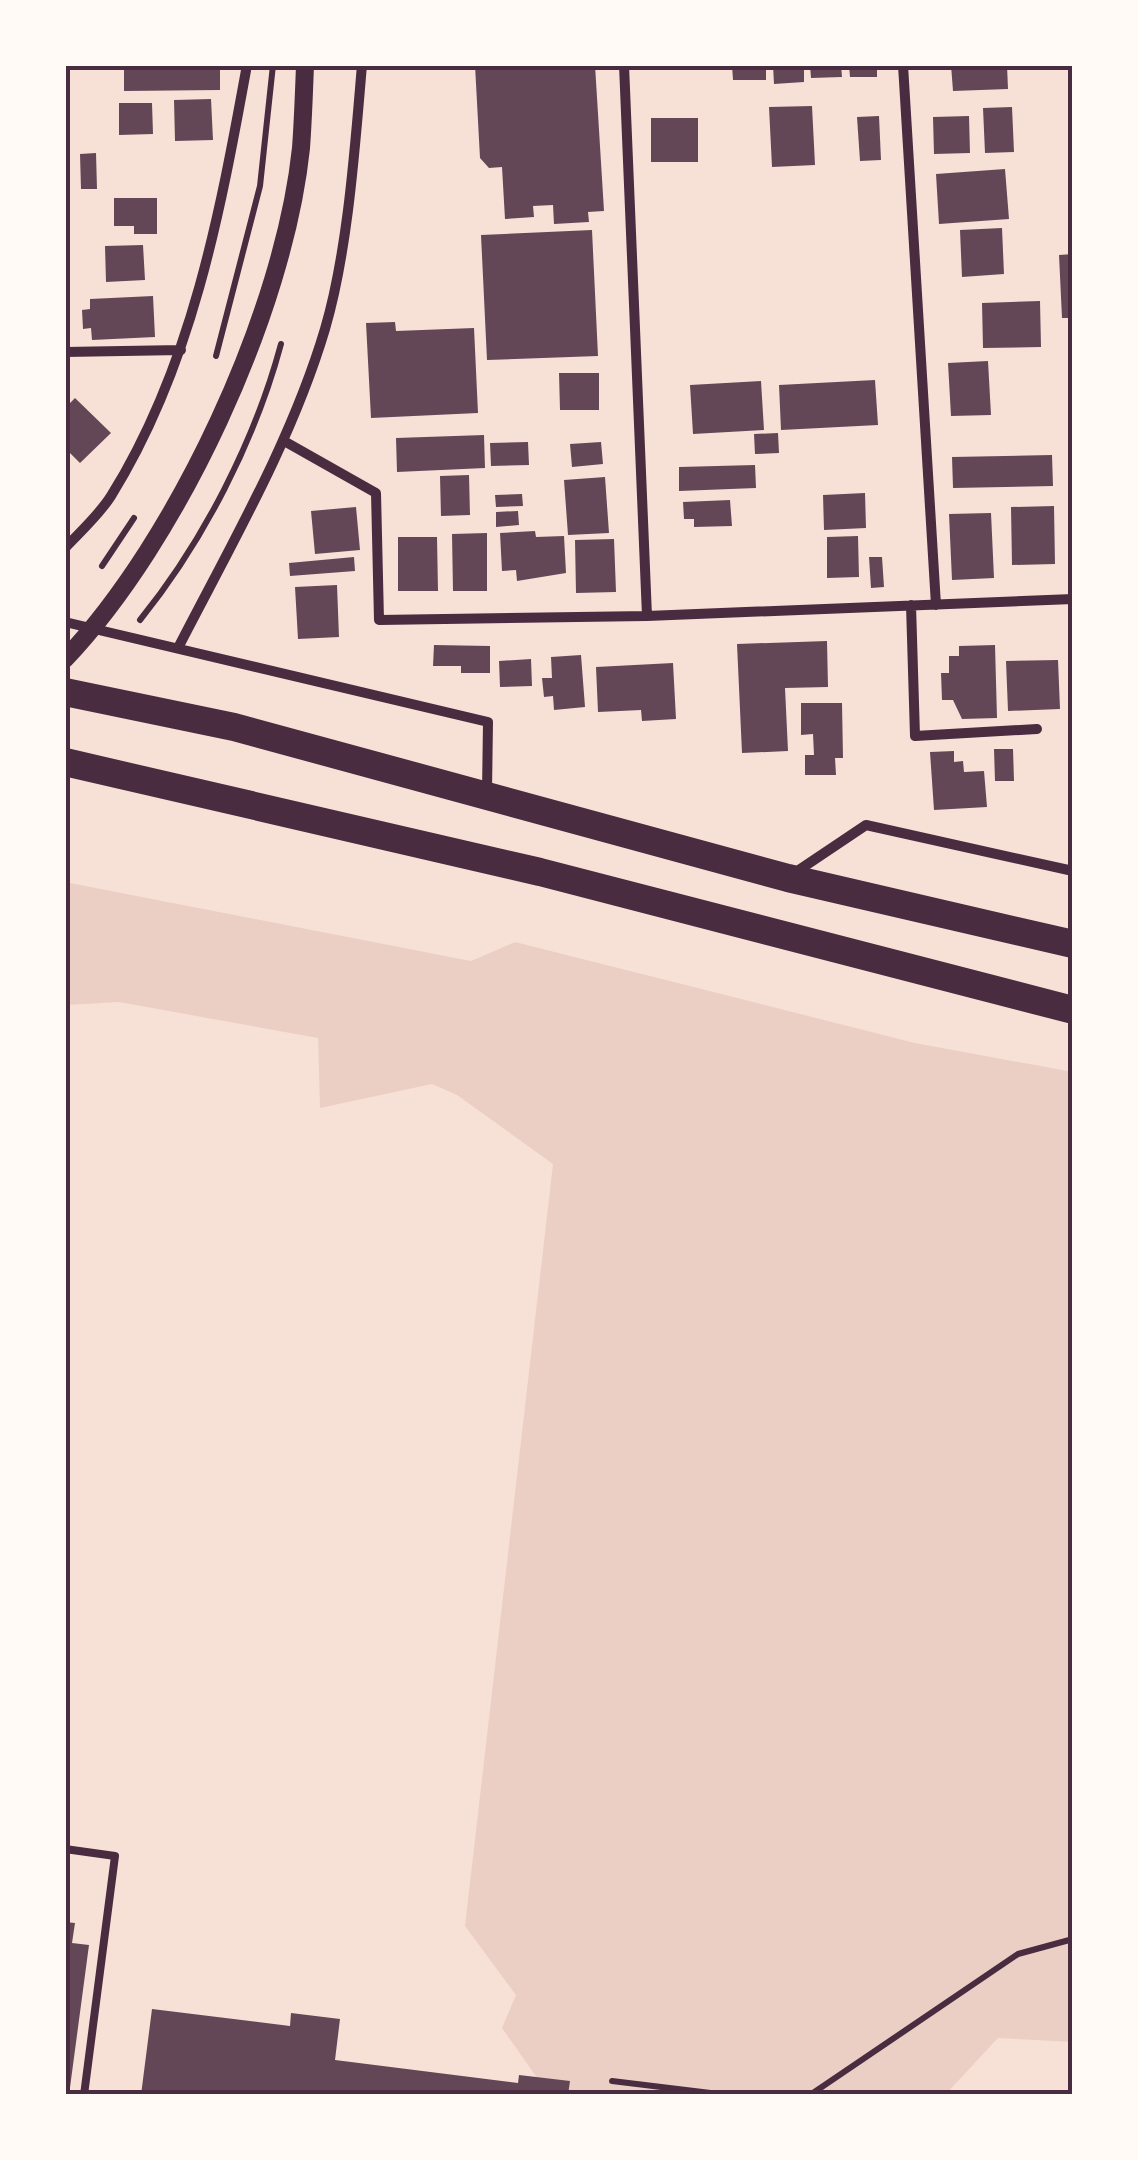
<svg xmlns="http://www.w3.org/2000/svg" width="1138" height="2160" viewBox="0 0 1138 2160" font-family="'Source Serif 4',serif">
<rect width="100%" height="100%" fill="#f7e1d7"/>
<path fill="#ebcfc5" d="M65 882 471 961 515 942 915 1043 1073 1072V2042L998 2038 945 2095H549L502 2028 516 1995 465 1926 553 1164 457 1095 432 1084 320 1108 318 1038 119 1002 65 1005Z"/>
<path fill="#644757" d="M124 65H220V90L124 91Z
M475 65H595L604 211 588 212 589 222 554 224 553 205 533 206 534 217 505 219 502 167 489 168 480 158Z
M732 65H766V80H733Z
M773 65H804V82L774 84Z
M810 65H841L842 77 811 78Z
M849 65H877V77H850Z
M951 65H1007L1008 89 953 91Z
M211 99 213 140 175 141 174 100Z
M119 103H152L153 134 119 135Z
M812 106 815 165 772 167 769 107Z
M1012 107 1014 152 985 153 983 108Z
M879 116 881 160 860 161 857 117Z
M969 116 970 153 934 154 933 117Z
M651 118H698V162H651Z
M96 153 97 189H81L80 154Z
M1005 169 1009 219 939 224 936 174Z
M114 198H157V234H134V226H114Z
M1002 228 1004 274 962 277 960 230Z
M592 230 598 356 487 360 481 235Z
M143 245 145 280 106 282 105 246Z
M1073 254V318H1062L1059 255Z
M153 296 155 337 92 340 91 328 83 329 82 310 90 309V299Z
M1040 301 1041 347 983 348 982 303Z
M395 322 396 331 474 328 478 413 371 418 366 323Z
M988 361 991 415 951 416 948 363Z
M559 373H599V410H560Z
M875 380 878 425 781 430 779 385Z
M761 381 764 430 693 434 690 385Z
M75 398 111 433 80 463 65 448V408Z
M778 433 779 453 755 454 754 434Z
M484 435 485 468 397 472 396 438Z
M528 442 529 465 491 466 490 443Z
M601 442 603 464 572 467 570 444Z
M1052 455 1053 486 953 488 952 457Z
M755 465 756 488 679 491V467Z
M469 475 470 515 441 516 440 476Z
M605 477 609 533 568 535 564 480Z
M865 493 866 528 824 530 823 495Z
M522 494 523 506 496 507 495 495Z
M730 500 732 526 694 527V519H684L683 502Z
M1054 506 1055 564 1012 565 1011 507Z
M356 507 360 550 315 554 311 511Z
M518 511 519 525 496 527V512Z
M991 513 994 578 952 580 949 514Z
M535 531 536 537 564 536 566 573 517 581 516 570 502 571 500 533Z
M487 533V591H453L452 534Z
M858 536 859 577 827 578V537Z
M398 537H437L438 591H398Z
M614 539 616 592 576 593 575 540Z
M354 557 355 571 290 576 289 563Z
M869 557H882L884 587 871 588Z
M337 585 339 637 298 639 295 587Z
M827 641 828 687 785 688 788 751 742 753 737 644Z
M434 645 490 646V673H461V666H433Z
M995 645 997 718 962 719 953 700H942L941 673H949V656H959V646Z
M581 655 585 707 554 710 553 696 544 697 542 678H552L551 657Z
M531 659 532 686 500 687 499 661Z
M1058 660 1060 709 1008 711 1006 661Z
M673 663 676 719 642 721 641 710 598 712 596 667Z
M801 703H842L843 758H835L836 775H805V755H814L813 734 801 735Z
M994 749H1013L1014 781H995Z
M954 751V762L963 761 964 772 984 771 987 807 934 810 930 752Z
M65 1922 75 1923 72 1943 89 1945 69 2095H65Z
M152 2009 290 2026 291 2013 340 2019 335 2060 518 2083 519 2075 570 2081 568 2095H141Z"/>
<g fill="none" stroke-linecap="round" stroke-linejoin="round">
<path stroke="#4a2c40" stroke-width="6" d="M216 356 260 186 273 65
M102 566 134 518
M140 620C203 542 255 441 281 344
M612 2081 727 2095
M810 2095 1018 1954 1073 1939"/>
<path stroke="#4a2c40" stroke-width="8" d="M65 1849 115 1856 84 2095"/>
<path stroke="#4a2c40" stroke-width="10" d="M624 65 647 616
M903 65 936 605
M65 352 181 350
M284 441 376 493 379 620 647 616 1073 599
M65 548C80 532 99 515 111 496 192 366 220 213 247 65
M911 605 915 736 1037 729
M65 622 488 722 487 792
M179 646C232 543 292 440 325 329 348 251 355 146 362 65
M793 874 866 825 1073 871"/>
<path stroke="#4a2c40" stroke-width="18" d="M65 659C178 540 284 312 301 148 303 121 304 93 305 65"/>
<path stroke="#4a2c40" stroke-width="28" d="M65 692 234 727 788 878 1073 944
M65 762 540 872 1073 1010"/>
</g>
<rect width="1138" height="2160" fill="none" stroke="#fffaf5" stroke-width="135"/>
<rect x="68" y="68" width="1002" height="2024" fill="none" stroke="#4a2c40" stroke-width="4"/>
</svg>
